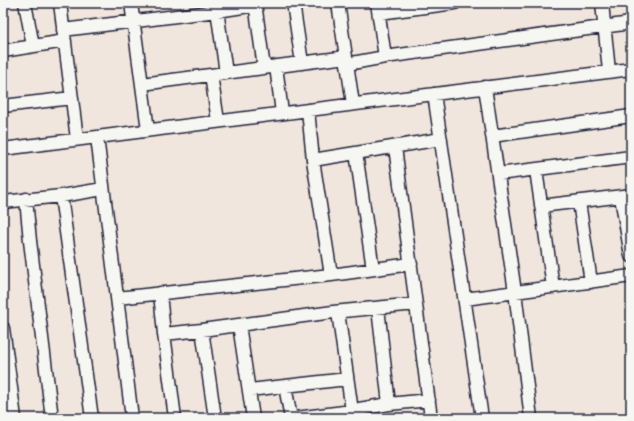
<svg xmlns="http://www.w3.org/2000/svg" width="634" height="421" viewBox="0 0 634 421" font-family="'Comic Neue',sans-serif">
<rect width="100%" height="100%" fill="#f0e6dd"/>
<filter id="ink" filterUnits="userSpaceOnUse"><feTurbulence type="fractalNoise" baseFrequency=".025" numOctaves="2"/><feDisplacementMap in="SourceGraphic" scale="8" xChannelSelector="R" yChannelSelector="G"/><feConvolveMatrix kernelMatrix="1 2 1 2 8 2 1 2 1" color-interpolation-filters="sRGB"/></filter>
<g filter="url(#ink)">
<g fill="none" stroke-linecap="round" stroke-linejoin="round">
<g stroke="#22223b" stroke-width="15">
<path id="minor" d="M25 3 33 46
M60 3 77 139
M131 3 148 130
M216 3 226 73
M255 3 264 68
M293 3 302 63
M338 3 353 104
M377 3 385 57
M602 3 609 71
M379 13 455 3
M63 30 217 11 256 5
M3 51 65 41
M347 64 385 57 631 23
M276 66 282 113
M211 75 218 121
M142 84 346 57
M485 87 515 292 531 418
M434 94 482 418
M3 106 72 98
M308 110 313 160 331 275
M492 136 631 116
M97 137 132 418
M395 147 431 418
M3 149 631 69
M356 153 373 269
M313 160 441 139
M536 170 553 287
M498 174 631 157
M61 196 92 418
M621 197 631 256
M26 199 30 241 52 418
M3 202 61 196 103 189
M579 202 591 282
M541 206 631 195
M160 293 164 334 175 418
M117 298 331 275 411 264
M465 299 631 276
M378 308 389 404
M239 325 253 418
M3 328 15 418
M202 330 215 418
M164 334 202 330 333 312 416 304
M285 386 291 418
M249 390 347 379
M296 418 352 411 338 312
M361 418 359 409 389 404 429 400"/>
</g>
<use href="#minor" stroke="#f6f6f2" stroke-width="12"/>
</g>
</g>
<rect width="634" height="421" fill="none" stroke="#f6f6f2" stroke-width="16"/>
<rect x="8" y="8" width="618" height="405" fill="none" stroke="#22223b" stroke-width="1.5" filter="url(#ink)"/>
</svg>
